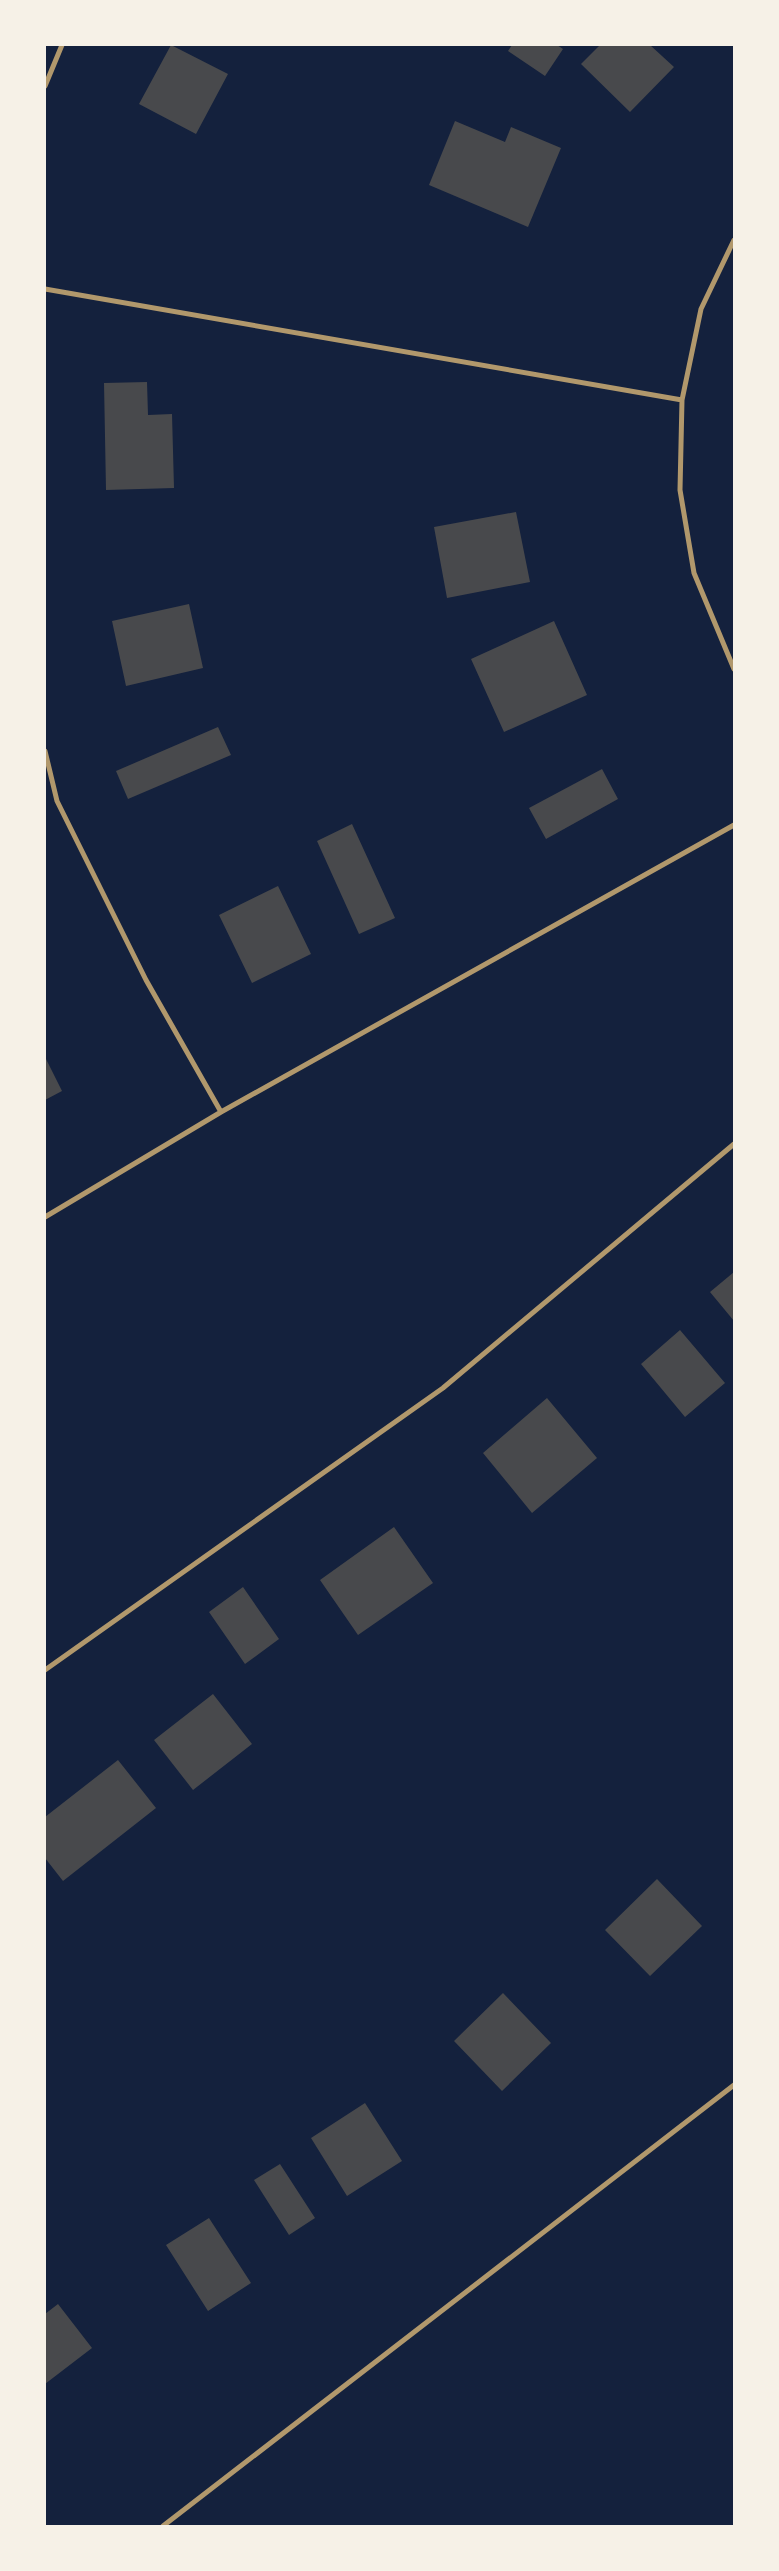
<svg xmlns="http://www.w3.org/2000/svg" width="779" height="2571" viewBox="0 0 779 2571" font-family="'Source Serif 4',serif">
<rect width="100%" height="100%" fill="#14213d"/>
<path fill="#48494c" d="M171 45 228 74 196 134 139 104Z
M512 45H557L563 49 545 76 508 51Z
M600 45H650L674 67 630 112 581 64Z
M455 121 505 142 511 127 561 148 528 227 429 185Z
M147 382 148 415 172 414 174 488 106 490 104 383Z
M516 512 530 582 447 598 434 527Z
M189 604 203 668 126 686 112 621Z
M554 621 587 695 504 732 471 659Z
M218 727 231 755 128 799 116 771Z
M602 769 618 799 546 839 529 808Z
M352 824 395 918 359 934 317 841Z
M278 886 311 954 252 983 219 915Z
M45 1057 62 1091 45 1100Z
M734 1272V1321L710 1292Z
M680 1330 725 1383 685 1417 641 1364Z
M547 1398 597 1458 532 1513 483 1453Z
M394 1527 433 1583 358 1635 320 1580Z
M243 1587 279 1639 245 1664 209 1612Z
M213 1694 252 1744 193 1790 154 1740Z
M118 1760 156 1808 63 1881 45 1858V1817Z
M657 1879 702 1926 650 1976 605 1930Z
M503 1993 551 2043 502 2091 454 2041Z
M365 2103 402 2161 347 2196 311 2138Z
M280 2164 315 2218 289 2235 254 2180Z
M209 2218 251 2283 208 2311 166 2245Z
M58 2304 92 2348 45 2384V2314Z"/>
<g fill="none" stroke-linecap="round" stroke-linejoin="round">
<path stroke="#b1986c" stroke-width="5" d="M45 86 62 45
M734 240 701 309 682 400 680 490 694 573 734 669
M45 289 682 400
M45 751 57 801 146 980 221 1112
M45 1217 221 1112 734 825
M45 1670 443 1388 734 1144
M163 2526 734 2085"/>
</g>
<rect width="779" height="2571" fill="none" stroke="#f6f1e7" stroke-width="92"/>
</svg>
